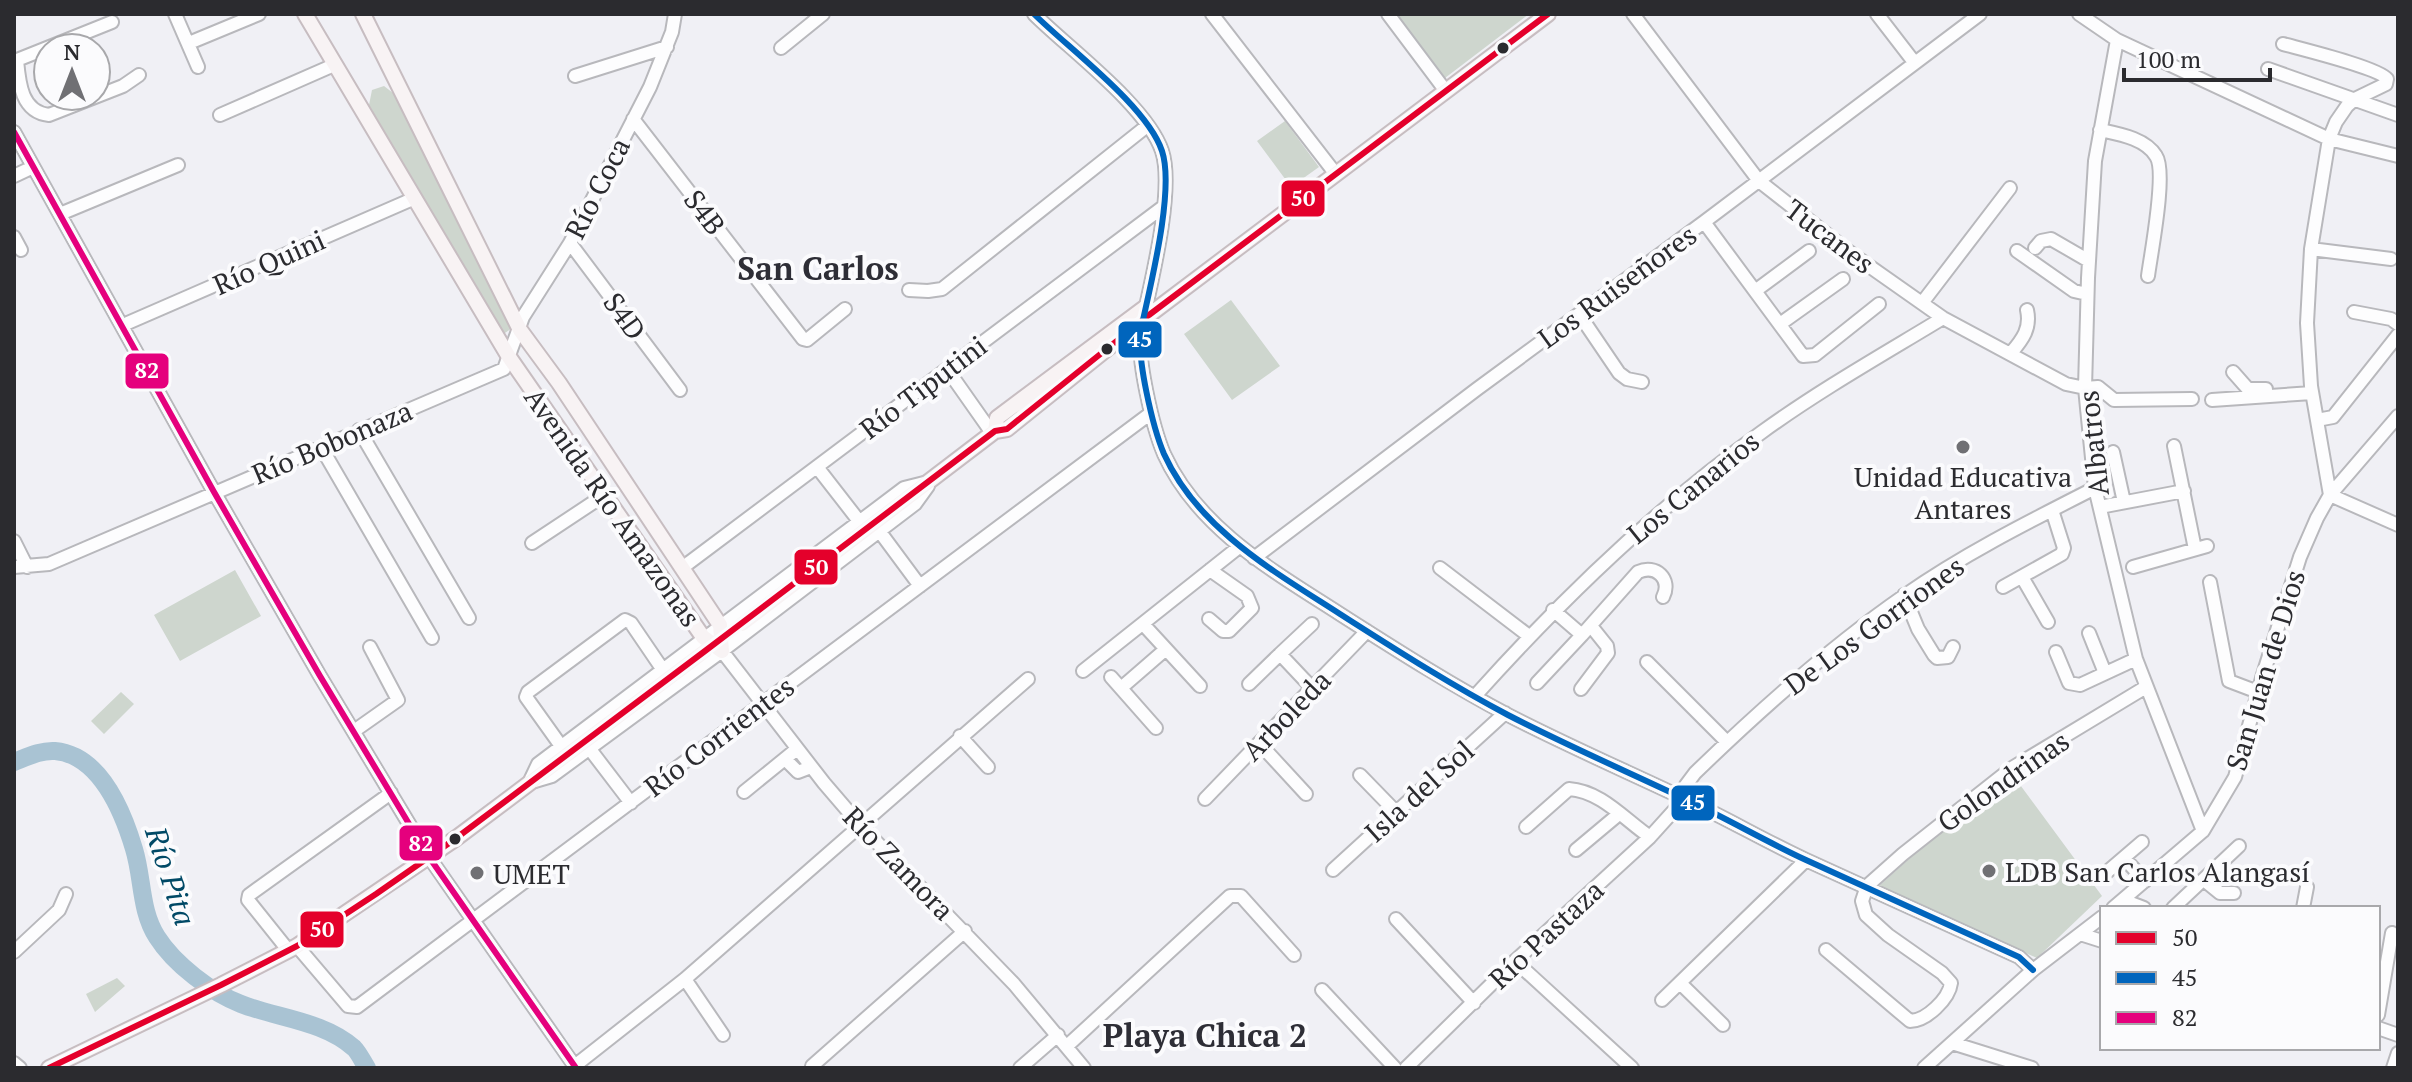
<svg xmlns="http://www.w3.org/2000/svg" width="2412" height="1082" viewBox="0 0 2412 1082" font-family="'PT Serif',serif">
<rect width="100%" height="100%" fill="#f0f0f5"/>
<path fill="#ced6ce" d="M1400 14H1529L1445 78 1398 16Z
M384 86 393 93 512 328 502 335 369 105 372 90Z
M1285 121 1319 167 1291 187 1257 141Z
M1231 300 1280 366 1232 400 1184 334Z
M235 570 261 616 180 661 154 615Z
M121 692 134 704 104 734 91 721Z
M2015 778 2102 896 2037 958 1879 886 1960 813Z
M117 978 125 986 95 1012 86 994Z"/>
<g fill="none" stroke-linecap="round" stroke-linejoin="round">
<path stroke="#a9c3d3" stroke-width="18" d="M14 762C27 757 41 750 55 751 100 755 123 812 134 849 143 878 140 911 157 937 174 964 212 993 241 1004 277 1018 324 1021 354 1048 359 1053 363 1062 367 1068"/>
<g stroke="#b8b8bc" stroke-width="16">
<path id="minor" d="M175 14 198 67
M1034 14C1068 48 1147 106 1162 151 1175 190 1150 287 1141 329 1136 357 1153 428 1164 454 1198 529 1275 572 1340 614 1395 649 1451 685 1508 715 1566 745 1626 771 1685 799 1726 818 1765 841 1806 860 1877 893 1948 924 2019 957L2033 970
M1212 14 1335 173
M1388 14 1445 90
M1633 14 1759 181 1852 254 1943 318 2066 384 2085 388 2098 387 2114 400 2192 399
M1877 14 1914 62
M2079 14 2117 40 2329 139 2398 156
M112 22 17 60C19 82 21 112 49 115L123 86 139 75
M2117 40 2095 161 2088 278 2085 388 2095 488 2136 659 2203 831
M189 43 259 14
M2283 44C2301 49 2379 68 2387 79L2386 84 2355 99 2347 106 2336 122 2329 139 2311 249 2307 323 2311 386 2330 495 2398 525
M781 48 823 14
M2268 69 2398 115
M575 76 667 47
M220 115 334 65
M633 119 803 339 807 340 845 309
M2100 130C2118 134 2145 138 2156 156 2167 172 2151 253 2148 276
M14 132 214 492 320 676 429 857 576 1068
M14 176 33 167
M60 214 178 165
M1704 222 1803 356 1815 355 1879 304
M14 237 21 250
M570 243 680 390
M2035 248 2041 241 2051 239 2089 261
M2311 249 2391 259
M2017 251 2074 291 2087 294
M909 290 928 291 942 289 1147 126
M1755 291 1809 251
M1922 303 2010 188
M2354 312 2391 319 2398 324
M1579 314 1619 373 1627 379 1642 382
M1780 324 1843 279
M123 325 415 198
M2011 353C2023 339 2031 328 2027 310
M947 369 992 433
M2233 372 2248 389H2266
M2212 400 2312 393
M2317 420 2333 417 2398 335
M359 430 469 618
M2174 446 2195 549
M321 447 432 638
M2113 452 2124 502
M817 467 859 521
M2100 507 2184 491
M880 532 920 586
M14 541 27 567
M532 543 606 494
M1254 558 1477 389 1704 222 1980 14
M14 567 49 564 504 369 523 317 570 243 650 87 672 32 675 14
M2133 567 2207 546
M682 568 1163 207
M1440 568 1529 636
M2022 577 2048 622
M2210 582 2229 681 2258 692
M2003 587 2062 554 2064 548 2052 510
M1904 595 1918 629 1934 655 1937 658 1948 657 1953 647
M1553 610 1582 635 1638 572C1656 564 1672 579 1663 597
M1209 619 1223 631H1229L1252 608 1247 596 1210 570
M1143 624 1200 686
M2089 633 2105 673
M722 651 824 783 860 825 1014 984 1084 1068
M2056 652 2069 683 2080 685 2136 659
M1280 654 1312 624
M1647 662 1727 742
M1083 671 1239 547
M1111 677 1156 728
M1537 683 1582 635
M1249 684 1280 654 1313 689
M1121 688 1166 649
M1581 689 1608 653 1607 646 1591 626
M1475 696C1562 599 1656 508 1762 432 1820 390 1882 355 1943 318
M354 731 398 700 370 647
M960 736 988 767
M1259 743 1306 794
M561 746 526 697 528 692 625 620 631 623 663 670
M589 748 631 803
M785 759 798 772 811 767
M1360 775 1396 812
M535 781 552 776 722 651 915 504 928 486
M529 783 538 764 904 488 924 483
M744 792 797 749
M1205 799 1367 631
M1526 827 1569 789C1601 791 1625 820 1650 837
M1576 850 1619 814
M2124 858 2145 881
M1333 870 1505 713
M2100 878 2142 842
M2204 880 2220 893H2234
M2123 900 2144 908
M2113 908 2203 831 2235 777 2262 678 2300 557 2317 518 2330 495 2398 416
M2173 908 2239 846
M2303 908 2307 887
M1396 919 1474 1003
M2080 934 2102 941
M297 946 348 1006 357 1007 1151 413
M288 950 248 900 249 895 391 793
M1826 950 1910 1021C1926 1021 1949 999 1951 983L1942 973 1888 935 1866 915 1862 901 1867 886 1903 854 2012 768 2146 687
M14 952 59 910 66 894
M1515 961 1632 1068
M685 979 723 1035
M1680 983 1723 1025
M1322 990 1395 1068
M1662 1000 1806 860
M2378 1015 2392 933
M2378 1028 2398 1035
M1952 1043 2032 1068
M1067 1046 1230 896H1241L1294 955
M14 1063 20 1068
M812 1066 965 931
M572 1068 685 979 1028 679
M1020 1068 1058 1035
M1406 1068 1515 961 1650 837 1678 806 1686 785 1695 773C1761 709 1829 648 1904 596 1964 554 2030 521 2095 488
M1924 1068 2033 970 2102 917
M2393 1068 2398 1053"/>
</g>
<g stroke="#c7bdc1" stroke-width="18">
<path id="major" d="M305 14 509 357 703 637 722 651
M363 14 520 330 559 383 720 625 722 651
M995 431 997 418 1147 306
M742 624 995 431 1007 429 1149 315 1548 14
M49 1068 221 985 297 946 455 839 705 651"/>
</g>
<use href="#minor" stroke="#fdfdfe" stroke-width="12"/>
<use href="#major" stroke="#f8f3f4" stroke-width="14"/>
<g stroke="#fbfbfd" stroke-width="12">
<path id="bus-1" d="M49 1068 221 985 297 946 376 894 455 839 705 651 995 431 1007 429 1149 315 1548 14"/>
</g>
<g stroke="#fbfbfd" stroke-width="12">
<path id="bus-2" d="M1034 14C1068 48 1147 106 1162 151 1175 190 1150 287 1141 329 1136 357 1153 428 1164 454 1198 529 1275 572 1340 614 1395 649 1451 685 1508 715 1566 745 1626 771 1685 799 1726 818 1765 841 1806 860 1877 893 1948 924 2019 957L2033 970"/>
</g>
<g stroke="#fbfbfd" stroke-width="12">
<path id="bus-3" d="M14 132 214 492 320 676 429 857 576 1068"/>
</g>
<use href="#bus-1" stroke="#e4002b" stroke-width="6"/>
<use href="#bus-2" stroke="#0065bd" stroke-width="6"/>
<use href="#bus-3" stroke="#e5007d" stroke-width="6"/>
</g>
<g fill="#2b2b2f" stroke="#fbfbfd" stroke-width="3">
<circle cx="1503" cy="48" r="7"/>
<circle cx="1107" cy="349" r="7"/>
<circle cx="455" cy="839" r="7"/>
</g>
<g fill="#707074" stroke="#fbfbfd" stroke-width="3">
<circle cx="1963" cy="447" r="8"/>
<circle cx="1989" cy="871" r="8"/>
<circle cx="477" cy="873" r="8"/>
</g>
<g text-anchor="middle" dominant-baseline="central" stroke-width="8" stroke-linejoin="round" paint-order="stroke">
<g font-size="28" fill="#2b2b2f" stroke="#fbfbfd">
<text transform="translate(597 188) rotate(-63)">Río Coca</text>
<text transform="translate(705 212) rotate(53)">S4B</text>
<text transform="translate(1830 236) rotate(37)">Tucanes</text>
<text transform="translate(269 262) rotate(-24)">Río Quini</text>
<text transform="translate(1617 286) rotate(-36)">Los Ruiseñores</text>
<text transform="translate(625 316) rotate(54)">S4D</text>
<text transform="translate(923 387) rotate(-37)">Río Tiputini</text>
<text transform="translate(332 442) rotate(-23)">Río Bobonaza</text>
<text transform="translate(2093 443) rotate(-96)">Albatros</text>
<text transform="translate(1693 487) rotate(-39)">Los Canarios</text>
<text transform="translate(613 507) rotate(55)">Avenida Río Amazonas</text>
<text transform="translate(1874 625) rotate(-36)">De Los Gorriones</text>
<text transform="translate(2265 670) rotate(-73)">San Juan de Dios</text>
<text transform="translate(1286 715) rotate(-46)">Arboleda</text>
<text transform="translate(719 736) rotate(-37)">Río Corrientes</text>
<text transform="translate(2003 781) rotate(-35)">Golondrinas</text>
<text transform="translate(1419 791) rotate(-42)">Isla del Sol</text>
<text transform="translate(899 863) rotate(46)">Río Zamora</text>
<text transform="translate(1546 934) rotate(-43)">Río Pastaza</text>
</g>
<g font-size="28" fill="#2b2b2f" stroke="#fbfbfd" text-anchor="start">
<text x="1963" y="476" text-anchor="middle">Unidad Educativa<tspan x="1963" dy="32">Antares</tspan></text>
<text x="2005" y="871">LDB San Carlos Alangasí</text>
<text x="493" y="873">UMET</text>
</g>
<g font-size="30" font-style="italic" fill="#004966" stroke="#fbfbfd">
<text transform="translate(171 876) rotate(72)">Río Pita</text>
</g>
<g font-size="32" font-weight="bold" fill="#2e2e36" stroke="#fbfbfd">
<text x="818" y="268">San Carlos</text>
<text x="1205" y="1035">Playa Chica 2</text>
</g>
</g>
<g stroke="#fbfbfd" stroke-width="3">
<rect x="1280" y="179" width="46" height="39" rx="8" fill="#e4002b"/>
<rect x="1117" y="320" width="46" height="39" rx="8" fill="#0065bd"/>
<rect x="124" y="352" width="46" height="38" rx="8" fill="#e5007d"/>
<rect x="793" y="548" width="46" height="38" rx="8" fill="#e4002b"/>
<rect x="1670" y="784" width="46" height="38" rx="8" fill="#0065bd"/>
<rect x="398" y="824" width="46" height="38" rx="8" fill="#e5007d"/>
<rect x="299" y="910" width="46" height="39" rx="8" fill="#e4002b"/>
</g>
<g font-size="22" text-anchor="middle" font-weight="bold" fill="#fff">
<text x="1303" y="206">50</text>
<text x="1140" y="347">45</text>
<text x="147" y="378">82</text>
<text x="816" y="575">50</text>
<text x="1693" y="810">45</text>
<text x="421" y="851">82</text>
<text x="322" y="937">50</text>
</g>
<rect width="2412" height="1082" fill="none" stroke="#2b2b2f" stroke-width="32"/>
<rect x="2100" y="906" width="280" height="144" fill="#fbfbfd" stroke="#a8a8ab" stroke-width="2"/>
<rect x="2116" y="932" width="40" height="12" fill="#e4002b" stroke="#a8a8ab" stroke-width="2"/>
<text x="2172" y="946" font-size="24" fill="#2b2b2f">50</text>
<rect x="2116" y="972" width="40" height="12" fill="#0065bd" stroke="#a8a8ab" stroke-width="2"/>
<text x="2172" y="986" font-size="24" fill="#2b2b2f">45</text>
<rect x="2116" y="1012" width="40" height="12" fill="#e5007d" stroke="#a8a8ab" stroke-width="2"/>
<text x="2172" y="1026" font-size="24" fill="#2b2b2f">82</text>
<g transform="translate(72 72)"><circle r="38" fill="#fbfbfd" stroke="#a8a8ab" stroke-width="2"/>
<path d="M0-6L14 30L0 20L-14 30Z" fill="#707074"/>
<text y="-12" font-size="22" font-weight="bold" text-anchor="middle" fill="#2b2b2f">N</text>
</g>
<path d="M2124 68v12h146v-12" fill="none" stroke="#2b2b2f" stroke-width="4"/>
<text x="2136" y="68" font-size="24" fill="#2b2b2f" stroke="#fbfbfd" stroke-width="6" paint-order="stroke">100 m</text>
</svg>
